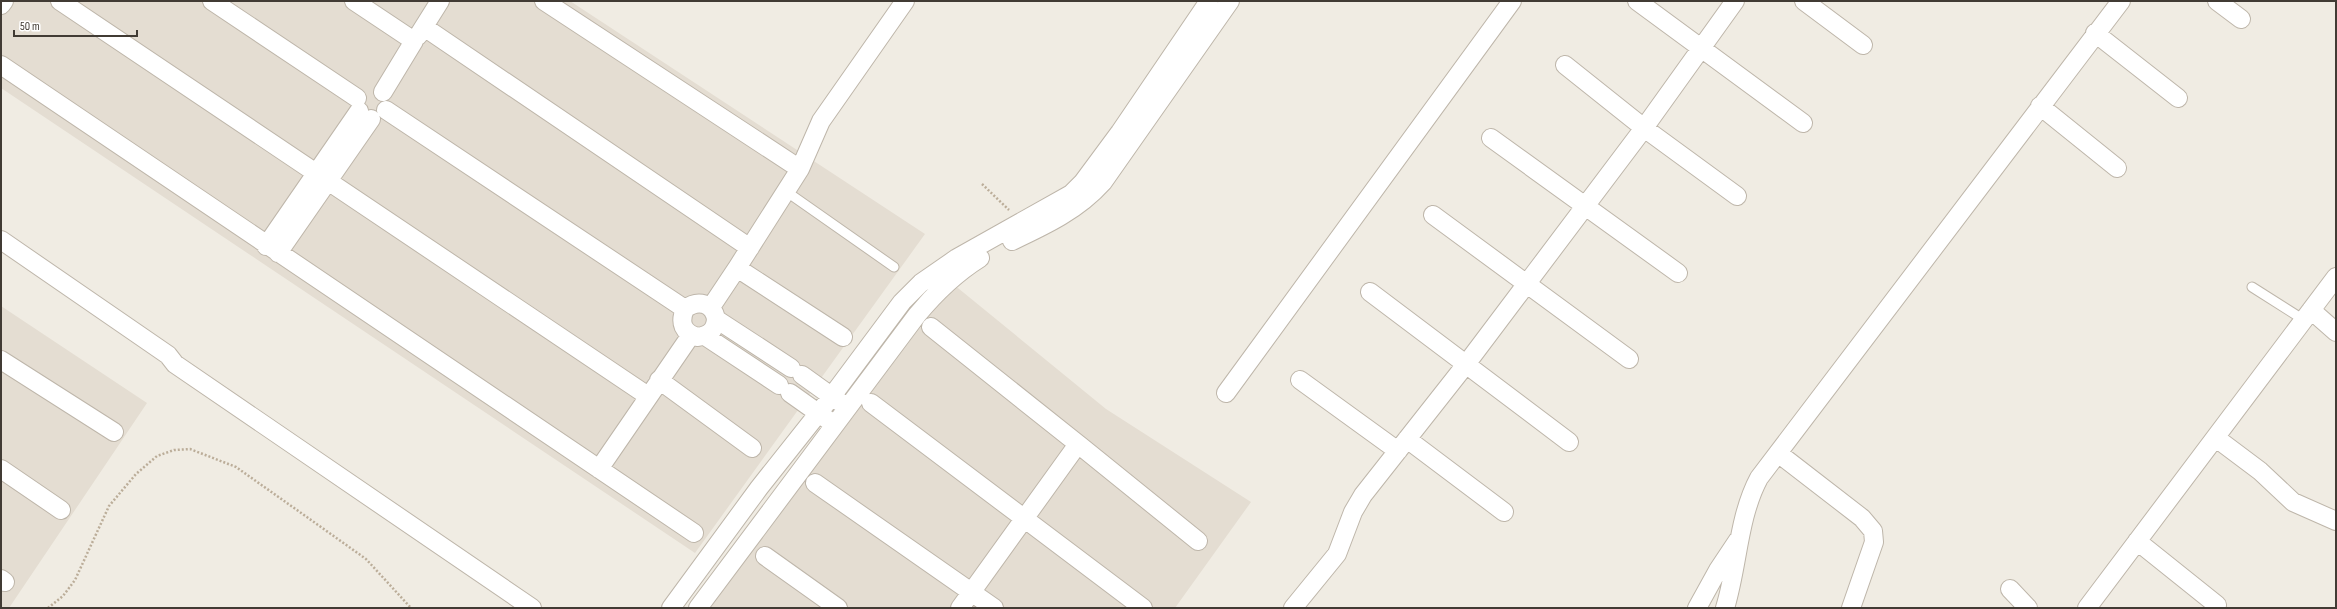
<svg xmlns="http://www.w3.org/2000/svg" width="2337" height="609" viewBox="0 0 2337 609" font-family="'Sofia Sans Condensed',sans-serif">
<rect width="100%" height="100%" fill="#f0ece3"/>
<path fill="#e4ddd2" d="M1 1H570L925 234 695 553 1 88Z
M953 284 1106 409 1251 502 1175 608H709Z
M1 306 147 403 9 608H1Z"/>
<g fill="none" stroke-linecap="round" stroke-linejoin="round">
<g stroke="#beb6aa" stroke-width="11">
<path id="service" d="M787 192 894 267
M2252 287 2304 320"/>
</g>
<g stroke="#beb6aa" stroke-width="20">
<path id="minor" d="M60 1 648 396
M212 1 357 98
M354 1 414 41 383 92
M544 1 800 169
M1637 1 1803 123
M1804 1 1863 45
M2217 1 2241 19
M1 5 4 1
M424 27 750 248
M2095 33 2178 98
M418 36 440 1
M1 65 694 533
M1565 65 1644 128 1737 196
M2040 106 2117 168
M386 110 685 309
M1491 138 1678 273
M1433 215 1629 359
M1 240 168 355 175 364 532 608
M1012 241C1046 225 1078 210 1103 182L1230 1
M266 246 359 111
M278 253 371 119
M737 268 800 169 821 121 905 1
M1370 292 1569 442
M711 307 737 268 843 337
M2311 310 2336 332
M716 319C715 331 709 335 698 337 683 333 679 323 685 309 698 299 713 303 716 319L791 368
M931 327 1078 444 960 608
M705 336 779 385
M1 360 114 432
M802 375 841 403
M659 380 752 448
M1300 380 1398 451
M790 393 828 420
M1226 393 1512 1
M871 403 1143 608
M2216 438 2260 471 2293 502 2336 521
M1407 439 1504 512
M1078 444 1198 541
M1778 453 1862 518 1873 531 1874 542 1851 608
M1 469 61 510
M599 469 691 335
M815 483 994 608
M2137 541 2217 605
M765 556 838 608
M1 579 5 582
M2010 589 2028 608
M671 608 759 488 832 396 902 302 921 283 957 258 1071 194 1083 182 1120 132 1209 1
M698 608 917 315C936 292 956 273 980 258
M1293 608 1337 554 1353 512 1363 495 1467 363 1644 128 1735 1
M1697 608 1718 570 1738 540
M1725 608C1738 566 1738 517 1759 478L2121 1
M2087 608 2336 277"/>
</g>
<path stroke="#bbad99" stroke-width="2.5" stroke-dasharray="2 2" stroke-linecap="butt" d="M982 184 1009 210
M48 608 63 596 75 580 109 506 136 474 157 456 174 450 190 449 236 467 304 515 366 559 411 608"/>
<use href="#service" stroke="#fff" stroke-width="9"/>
<use href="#minor" stroke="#fff" stroke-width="18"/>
</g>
<rect width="2337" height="609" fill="none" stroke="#413b34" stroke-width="4"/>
<path d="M14 30v6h123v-6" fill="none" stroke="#413b34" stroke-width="2"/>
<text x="20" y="30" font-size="12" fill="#413b34" stroke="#ffffff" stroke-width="3" paint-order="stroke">50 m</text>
</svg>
